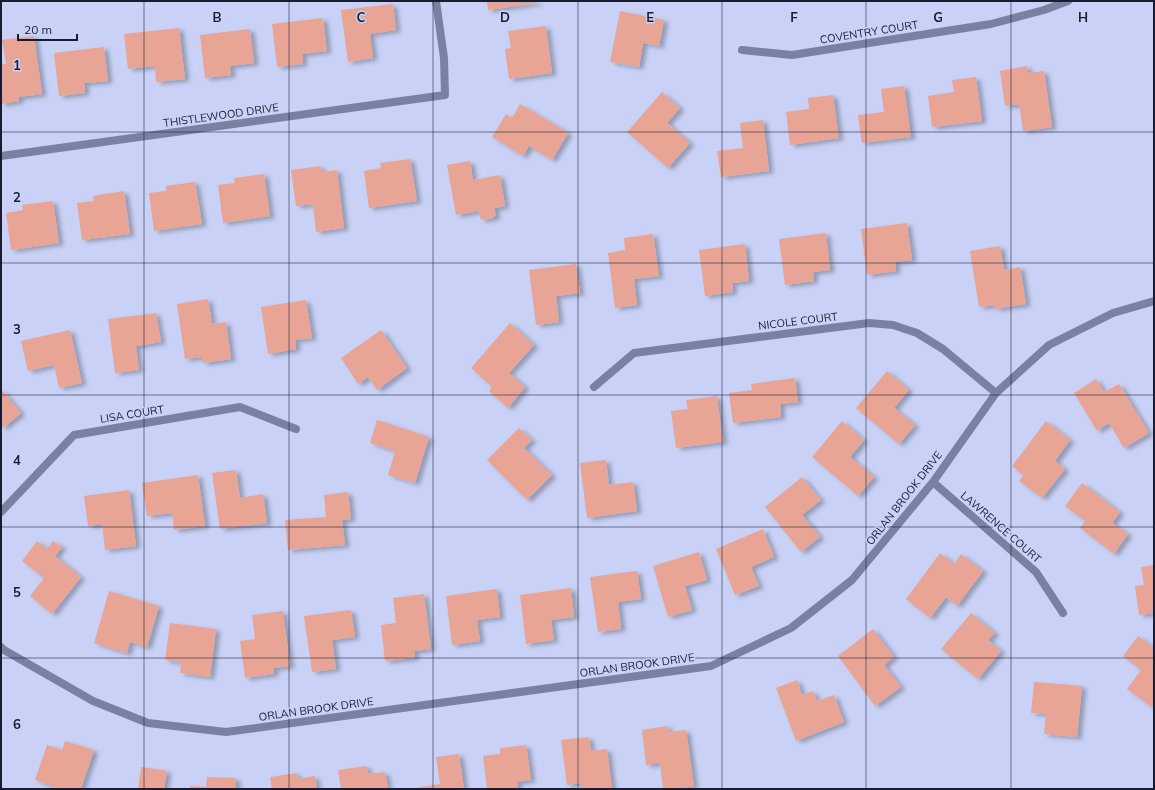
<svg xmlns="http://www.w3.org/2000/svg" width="1155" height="790" viewBox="0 0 1155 790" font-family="Mulish,sans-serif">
<defs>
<filter id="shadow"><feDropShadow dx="4.5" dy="2.5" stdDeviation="2" flood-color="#0004"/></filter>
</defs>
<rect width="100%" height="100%" fill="#c9d2f6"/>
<path fill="#e8a494" filter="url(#shadow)" d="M487 1H537V3L488 10Z
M393 4 396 30 370 34 373 58 348 62 341 10Z
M620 11 664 20 659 46 643 43 639 67 610 62Z
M323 18 327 51 302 54 303 64 277 67 272 24Z
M546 26 552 73 509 79 505 49 511 48 508 31Z
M179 28 185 79 156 82 155 66 128 69 124 34Z
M250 29 254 63 230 66 231 75 205 78 200 35Z
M34 36 42 94 19 97V101L1 104V64H6L2 40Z
M104 47 108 81 84 83 85 93 59 96 54 53Z
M1027 66 1028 73 1044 71 1052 127 1023 131 1019 104 1005 106 1000 71Z
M976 77 982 121 932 127 928 96 954 92 952 80Z
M904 86 911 137 862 143 858 115 884 112 881 89Z
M662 92 680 108 667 123 690 143 668 168 627 132Z
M833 95 839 138 790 145 786 112 809 109 808 98Z
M520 104 568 133 552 160 529 146 523 156 492 137 506 114 512 118Z
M763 120 769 171 721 177 717 151 743 148 740 123Z
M410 159 417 201 369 208 364 171 381 168 380 163Z
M470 161 473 180 500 175 505 206 494 208 496 215 493 218 483 220 480 218 479 211 456 215 447 165Z
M321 166 322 172 337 170 344 228 316 232 313 204 296 206 291 170Z
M264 174 270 216 223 223 218 185 235 183 234 178Z
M195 182 202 224 154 231 149 193 166 191V186Z
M124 191 130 234 82 240 77 203 94 201 93 196Z
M53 201 59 243 11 250 6 213 23 210 22 205Z
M907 223 912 260 895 262 896 271 867 275 861 229Z
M826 233 830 270 813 272 814 281 785 285 779 239Z
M653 234 659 276 634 279 637 305 615 308 608 253 625 250 624 238Z
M745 244 749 281 732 283 733 292 705 296 699 250Z
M1000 246 1004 270 1020 267 1026 304 995 309V305L979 307 970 251Z
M576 264 580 293 556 296 559 322 536 325 529 270Z
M208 299 212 324 226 322 231 359 203 363 202 357 185 359 177 304Z
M306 300 312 338 295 340 296 349 268 354 261 307Z
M156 313 161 342 136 346 139 370 115 373 108 319Z
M510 323 534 345 509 373 525 387 508 408 489 391 492 387 471 368Z
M70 330 82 383 59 388 54 365 28 371 21 341Z
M381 330 407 368 377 390 368 377 358 384 341 358Z
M887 371 909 390 894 408 915 425 899 444 856 408Z
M795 378 798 402 780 404 781 417 733 423 729 393 752 390 751 384Z
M1096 379 1104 392 1119 384 1149 433 1124 448 1109 423 1097 431 1074 393Z
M1 389 21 413 3 428 1 426Z
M717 396 723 442 676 448 671 411 688 409 686 400Z
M377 420 429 437 415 483 388 475 395 451 370 443Z
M842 421 864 440 850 457 874 477 858 496 812 457Z
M1046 421 1070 440 1055 461 1065 469 1042 498 1019 481 1023 475 1012 466Z
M519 428 532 440 524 448 552 475 527 500 487 460Z
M606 460 609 485 633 482 637 511 587 518 580 463Z
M236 470 240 498 263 494 267 523 220 529 212 473Z
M198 475 205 526 174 530 172 513 147 516 142 483Z
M802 477 821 500 802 515 820 537 801 552 765 507Z
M1082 483 1120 512 1112 523 1128 534 1114 554 1080 528 1085 521 1065 506Z
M129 490 136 546 105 550 102 524 88 526 84 496Z
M348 492 351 519 342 520 345 545 288 550 285 520 326 517 324 495Z
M763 529 774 557 751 567 759 586 735 595 716 549Z
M37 541 47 549 53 541 62 547 55 556 81 577 52 614 30 596 44 578 22 561Z
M699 552 707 580 685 586 692 610 668 617 653 566Z
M940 553 954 564 961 554 983 571 957 606 946 597 930 618 906 599Z
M1154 565V613L1139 615 1135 586 1144 585 1141 567Z
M637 571 641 599 618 602 621 629 598 632 590 577Z
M571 588 574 617 551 620 554 640 526 644 520 595Z
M497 589 500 617 477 620 480 641 452 645 446 596Z
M109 591 159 606 147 647 130 642 127 653 94 643Z
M424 594 431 649 414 651 415 658 385 661 381 625 396 623 393 598Z
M351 610 355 637 332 640 336 669 312 672 304 616Z
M283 611 290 666 274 668V674L245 678 240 641 255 639 252 615Z
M971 613 995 633 988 640 1001 651 978 679 941 649Z
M170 623 216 629 210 677 180 673 181 662 165 660Z
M873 629 894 657 884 665 901 687 875 706 838 656Z
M1138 636 1154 648V707L1153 708 1127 689 1141 670 1123 656Z
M797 680 802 695 813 691 817 701 834 695 844 722 796 741 776 688Z
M1034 682 1082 686 1077 737 1044 734 1046 714 1031 713Z
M668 726 669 732 686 730 694 786 675 789H663L660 763 646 765 642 730Z
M589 737 591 751 607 749 612 789H581V783L567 785 561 740Z
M65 741 94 750 81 789H60L35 780 47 745 62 750Z
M526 745 531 780 517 782 518 789H487L483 756 500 754V748Z
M459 754 464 789H415V788L440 784 436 757Z
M367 766 368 774 385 772 388 789H341L338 770Z
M141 767 167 771 164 789H138Z
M297 773 298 779 315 776 317 789H272L270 777Z
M207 777 236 778V789H190V786L206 787Z"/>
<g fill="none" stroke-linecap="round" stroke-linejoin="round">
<path stroke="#7981a3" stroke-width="8" d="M742 50 792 55 991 24 1044 10 1068 1
M1 156 445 95 444 58 436 1
M594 387 634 353 869 323 893 325 917 333 943 349 996 393
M933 482 1036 572 1063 613
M1 512 74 435 240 407 296 429
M1 647 4 650 93 701 148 723 226 732 711 666 791 628 852 580 933 482 996 393 1049 345 1113 313 1154 301"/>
</g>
<path fill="none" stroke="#181c32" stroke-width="1" stroke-opacity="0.55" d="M144 1V789M289 1V789M433 1V789M578 1V789M722 1V789M866 1V789M1011 1V789M1 132H1154M1 263H1154M1 395H1154M1 527H1154M1 658H1154"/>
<g text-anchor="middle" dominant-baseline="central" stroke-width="3" stroke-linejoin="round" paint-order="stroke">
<g font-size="11" fill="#181c32" stroke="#c9d2f6">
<text transform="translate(869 32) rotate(-9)">COVENTRY COURT</text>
<text transform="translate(221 115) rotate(-8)">THISTLEWOOD DRIVE</text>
<text transform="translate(798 321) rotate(-7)">NICOLE COURT</text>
<text transform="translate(132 414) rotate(-9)">LISA COURT</text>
<text transform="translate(904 498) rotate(-52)">ORLAN BROOK DRIVE</text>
<text transform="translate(1001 527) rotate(41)">LAWRENCE COURT</text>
<text transform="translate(637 665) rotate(-8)">ORLAN BROOK DRIVE</text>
<text transform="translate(316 709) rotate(-8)">ORLAN BROOK DRIVE</text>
</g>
</g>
<g font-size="13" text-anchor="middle" font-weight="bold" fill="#181c32" stroke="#c9d2f6" stroke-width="3" stroke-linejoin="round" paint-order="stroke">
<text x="217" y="22">B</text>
<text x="361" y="22">C</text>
<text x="505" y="22">D</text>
<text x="650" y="22">E</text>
<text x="794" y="22">F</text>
<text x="938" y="22">G</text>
<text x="1083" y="22">H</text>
<text x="17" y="70">1</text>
<text x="17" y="202">2</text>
<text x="17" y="334">3</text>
<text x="17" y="465">4</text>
<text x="17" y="597">5</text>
<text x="17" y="729">6</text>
</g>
<rect width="1155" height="790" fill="none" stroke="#181c32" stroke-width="4"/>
<path d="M18 34v6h59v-6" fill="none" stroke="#181c32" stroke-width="2"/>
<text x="24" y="34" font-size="12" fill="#181c32" stroke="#c9d2f6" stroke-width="3" paint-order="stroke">20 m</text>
</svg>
